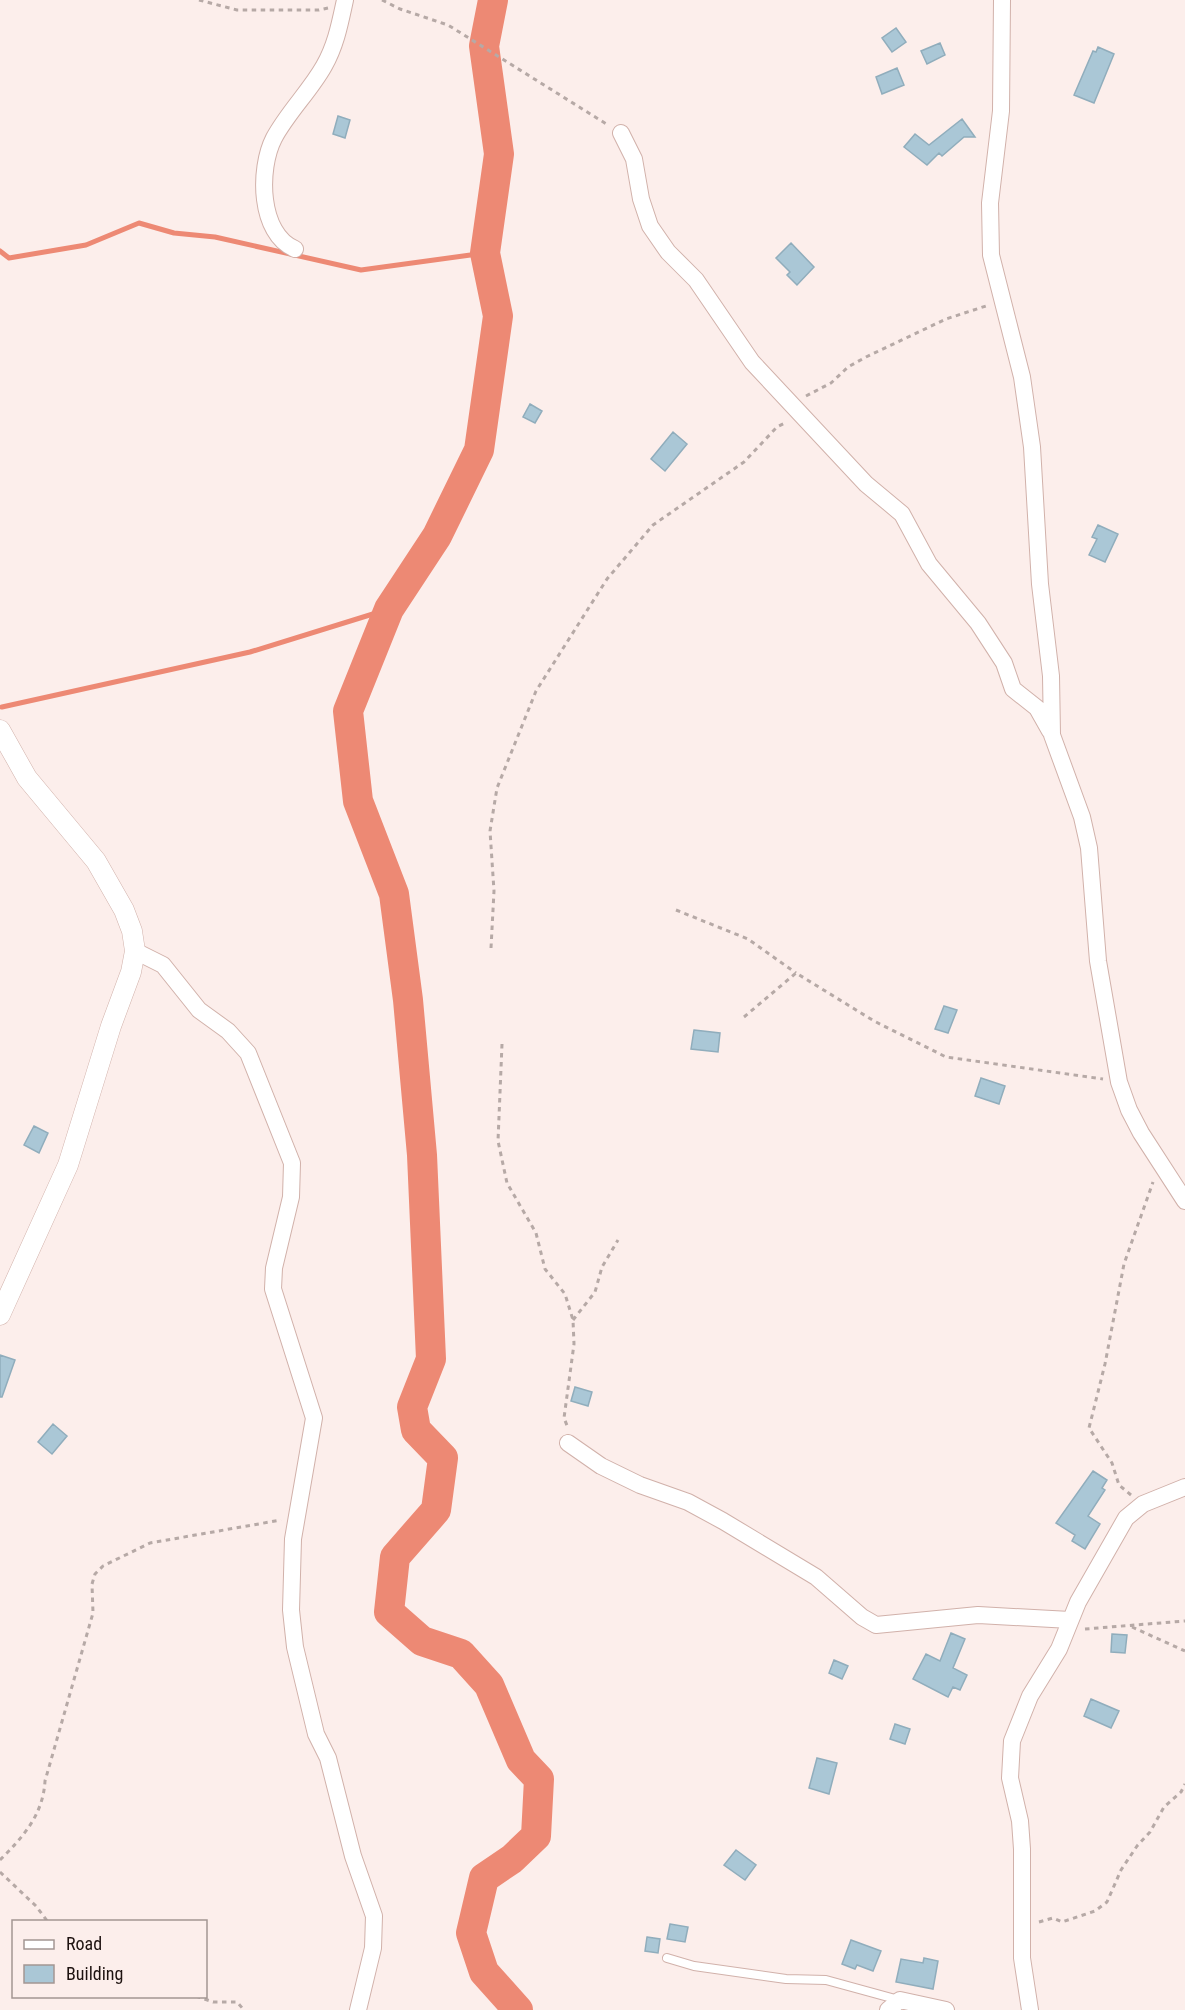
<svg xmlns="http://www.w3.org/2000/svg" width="1185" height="2010" viewBox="0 0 1185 2010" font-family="'Roboto Condensed',sans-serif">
<rect width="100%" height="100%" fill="#fceeeb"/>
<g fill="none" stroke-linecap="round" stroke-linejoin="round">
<path stroke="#ed8974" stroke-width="5" d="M0 251 9 258 86 245 139 223 174 233 215 237 361 270 485 253
M2 707 250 652 389 609"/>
<path stroke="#ed8974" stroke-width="30" d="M493 0 484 46 499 154 485 253 498 316 479 450 437 536 389 609 348 711 358 801 394 894 408 1000 422 1155 431 1359 412 1407 416 1430 443 1458 436 1510 395 1557 389 1612 422 1641 461 1654 489 1685 521 1760 539 1779 536 1836 512 1859 484 1878 471 1933 484 1972 518 2010"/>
</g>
<path fill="#aac7d6" stroke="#90adbc" stroke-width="1.5" d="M896 28 906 42 892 52 882 38Z
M940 43 945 55 927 64 921 51Z
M1098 47 1114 54 1094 103 1074 95 1093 51 1096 52Z
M897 68 904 85 882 94 876 77Z
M338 116 350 120 345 138 333 134Z
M962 119 975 137H964L942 156 939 153 927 165 904 147 915 134 929 145Z
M791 243 814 267 797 285 787 275 790 272 776 258Z
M530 404 542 411 535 423 523 417Z
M673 432 687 444 665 471 651 459Z
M1098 525 1118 534 1105 562 1089 555 1097 539 1092 537Z
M944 1006 957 1010 948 1033 935 1029Z
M694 1030 720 1033 718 1052 691 1049Z
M981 1078 1005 1086 999 1104 975 1096Z
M34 1126 48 1133 39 1153 24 1145Z
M0 1355 15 1360 2 1397H0Z
M575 1387 592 1392 588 1406 571 1401Z
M53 1424 67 1436 52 1454 38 1442Z
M1093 1471 1107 1480 1102 1488 1105 1490 1088 1516 1100 1524 1085 1549 1072 1541 1075 1535 1056 1523Z
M951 1633 965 1639 953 1668 967 1675 960 1690 953 1687 948 1697 913 1679 926 1654 940 1661Z
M1112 1634 1127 1635 1125 1653 1111 1652Z
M834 1660 848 1666 842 1679 829 1673Z
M1091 1699 1119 1711 1111 1728 1084 1716Z
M895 1724 910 1729 905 1744 890 1739Z
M817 1758 837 1763 829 1794 809 1788Z
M736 1850 756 1865 745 1880 724 1865Z
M670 1924 688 1927 685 1942 667 1939Z
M647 1937 660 1939 658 1953 645 1951Z
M851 1940 881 1951 873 1971 857 1965 855 1969 842 1964Z
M924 1958 938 1961 933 1989 896 1982 901 1959 923 1963Z"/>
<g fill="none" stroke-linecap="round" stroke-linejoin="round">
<g stroke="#d1b1aa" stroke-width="10">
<path id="service" d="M667 1958 694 1966 786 1979 826 1980 899 2000"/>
</g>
<g stroke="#d1b1aa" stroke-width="18">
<path id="minor" d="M1002 0 1001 111 990 203 991 255 1022 377 1032 447 1040 584 1051 676 1052 735 1082 817 1089 848 1098 961 1119 1082 1129 1110 1141 1133 1185 1201
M621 133 634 159 641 199 650 226 668 252 696 280 752 362 866 484 902 514 929 564 978 623 1004 663 1013 689 1037 708 1050 731
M295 249C259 234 258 169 274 138 288 112 310 91 324 66 336 45 340 23 345 0
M135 951 163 965 199 1010 228 1031 248 1053 292 1163 291 1197 274 1268 273 1289 314 1418 293 1539 291 1610 295 1647 316 1734 328 1758 353 1856 374 1916 373 1948 358 2010
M568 1443 601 1466 640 1485 688 1502 723 1521 816 1577 862 1617 876 1625 978 1615 1070 1620
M888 2010 900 2000 946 2010
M1030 2010 1022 1958V1849L1020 1821 1010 1778 1012 1741 1030 1696 1059 1649 1078 1602 1126 1518 1143 1504 1185 1487"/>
</g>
<g stroke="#d1b1aa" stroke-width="21">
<path id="tertiary" d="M0 730 27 778 96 861 124 910 132 931 135 951 131 972 111 1026 68 1165 0 1315"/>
</g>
<path stroke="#b6a9a6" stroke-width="3" stroke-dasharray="4.5 4.5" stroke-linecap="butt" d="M199 0 237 10H319L328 8
M382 0 400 9 448 25 608 125
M806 396 831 383 848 367 866 357 946 319 989 305
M676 910 748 939 796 973
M491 948 494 891 490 831 497 788 536 691 607 579 653 525 744 462 777 427 787 422
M744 1017 796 973 874 1021 946 1057 1103 1079
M502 1044 498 1141 507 1183 536 1233 545 1269 565 1294 573 1320 574 1344 564 1418 568 1428
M573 1320 595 1292 602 1267 618 1240
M1131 1495 1119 1485 1112 1463 1089 1428 1105 1364 1124 1264 1153 1182
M1132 1627 1185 1651
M1085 1629 1185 1621
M0 1860C23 1837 43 1815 45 1781L93 1613 92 1584 95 1574 103 1566 150 1543 281 1520
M0 1872 36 1906 48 1922
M1039 1922 1053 1918 1062 1922 1095 1911 1107 1902 1121 1870 1137 1846 1150 1832 1164 1807 1181 1792 1185 1784
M196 1996 213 2002H237L244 2010"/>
<use href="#service" stroke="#fff" stroke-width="8"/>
<use href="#minor" stroke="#fff" stroke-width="16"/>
<use href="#tertiary" stroke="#fff" stroke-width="20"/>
</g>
<rect x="12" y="1920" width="195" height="78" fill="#fceeeb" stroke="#a39693" stroke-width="1.5"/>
<rect x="24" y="1940" width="30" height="9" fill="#ffffff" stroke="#a39693" stroke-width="1.5"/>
<text x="66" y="1950" font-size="18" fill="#1d1210">Road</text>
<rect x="24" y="1965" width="30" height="18" fill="#aac7d6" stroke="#a39693" stroke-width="1.5"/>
<text x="66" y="1980" font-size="18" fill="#1d1210">Building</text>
</svg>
